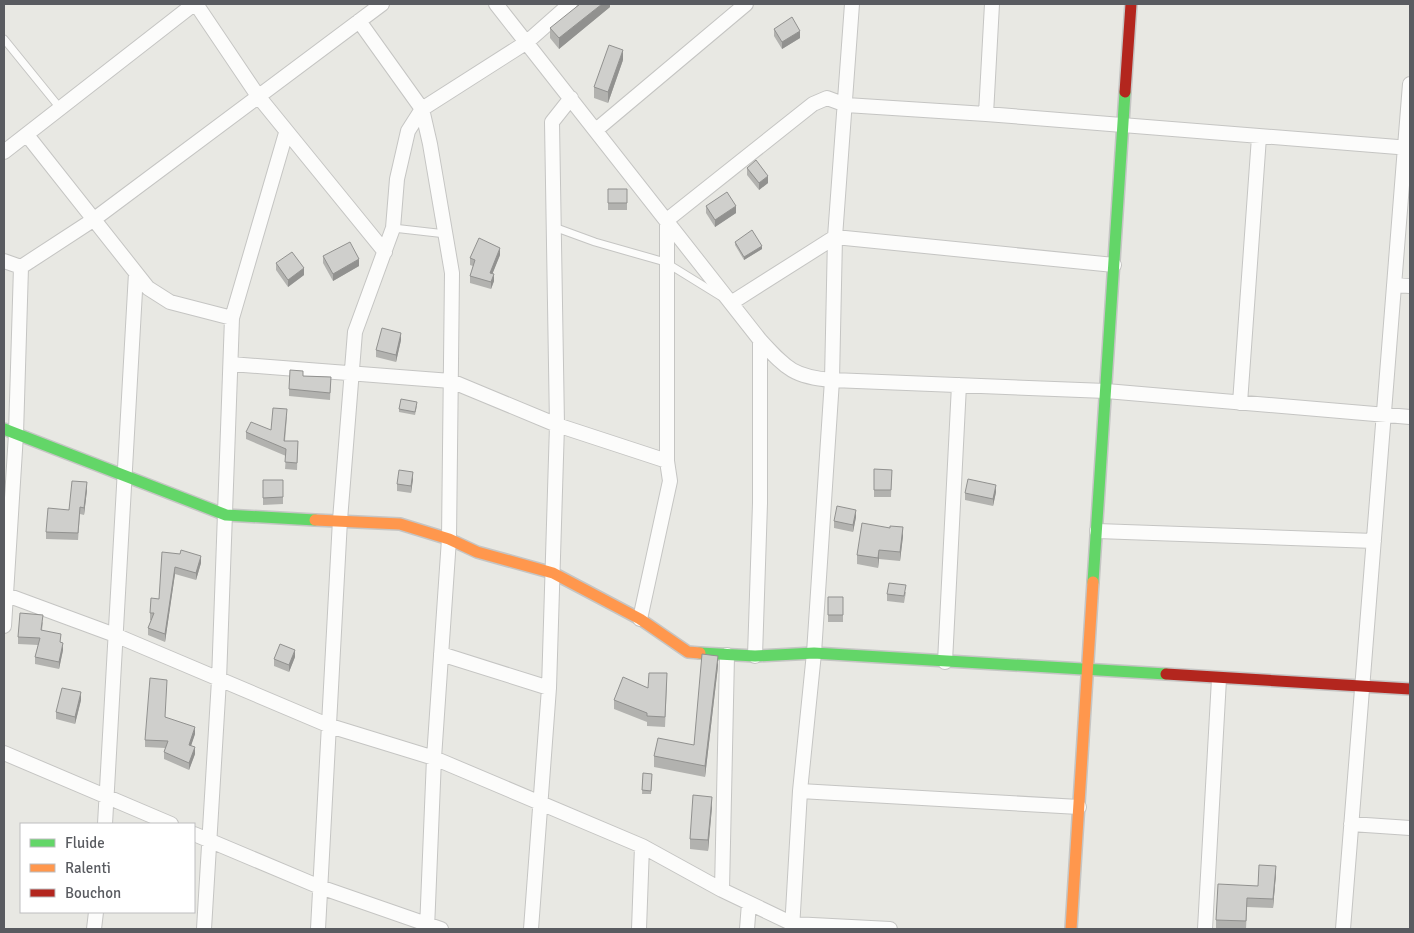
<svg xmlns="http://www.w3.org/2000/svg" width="1414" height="933" viewBox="0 0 1414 933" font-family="Signika,sans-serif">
<rect width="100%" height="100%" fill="#e8e8e3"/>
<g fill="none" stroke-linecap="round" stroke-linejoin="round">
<g stroke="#c5c5c3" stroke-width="9">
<path id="lane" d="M4 39 60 108
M554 227 595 242 665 262 720 296
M393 228 446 234"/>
</g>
<g stroke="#c5c5c3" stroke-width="16">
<path id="street" d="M196 4 258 96 385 252
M496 4 760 340C786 368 793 377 832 380L1106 391 1410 417
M986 114 992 4
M596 130 746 4
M27 135 148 288 170 302 232 318
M4 152 194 4
M4 261 21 267
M21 267 93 220 382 4
M1394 285 1410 286
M731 303 835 237 1114 265
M231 364 451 381 557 425 667 461
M1240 403 1259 137
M1097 531 1374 541
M4 594 115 635 330 726 434 758 642 846 722 890 793 924 890 929
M640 619 670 481 667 461V220L813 104 827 98 846 105 986 114 1410 148
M4 626 16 434 21 267
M441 654 549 688
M755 656 760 503V340
M945 662 959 385
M4 753 171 824
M800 791 1079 807
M105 824 136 273
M1351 824 1410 828
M194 834 320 887 441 929
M722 890 727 655
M94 929 96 912
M204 929 219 680 232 318 286 133
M318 929 340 520 355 332 393 228 397 179 408 131 422 109 359 21
M427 929 434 758 449 539 452 273 430 144 422 109 527 42 570 4
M531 929 549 688 557 425 552 122 571 98
M639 929 642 846
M747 929 749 903
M792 929 800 791 814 653 832 380 835 237 852 4
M1205 929 1219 679
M1343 929 1410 84"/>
</g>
<g stroke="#c5c5c4" stroke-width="14">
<path id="fast" d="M4 429 226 515 315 520
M1093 582 1125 92
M700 653 755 656 814 653 1166 674"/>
</g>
<g stroke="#c5c5c4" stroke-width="14">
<path id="slow" d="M315 520 400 524 449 539 477 552 553 573 640 619 688 652 700 653
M1071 929 1093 582"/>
</g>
<g stroke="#c5c5c4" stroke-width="14">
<path id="jam" d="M1125 92 1131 4
M1166 674 1410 689"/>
</g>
<use href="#lane" stroke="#fcfcfb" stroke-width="7"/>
<use href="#street" stroke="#fcfcfb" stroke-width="14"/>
<use href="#fast" stroke="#63d668" stroke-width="11"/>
<use href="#slow" stroke="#ff974d" stroke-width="11"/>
<use href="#jam" stroke="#b3261e" stroke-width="11"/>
</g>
<path fill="#b2b2af" d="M610 4V7L559 49 550 38V28Z
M774 29 800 38 782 49 774 36Z
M623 60 608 103 594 98V87Z
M747 168 768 183 759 190 747 175Z
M608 189H627V210H608Z
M706 206 736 213 715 227 706 213Z
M735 242 762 249 744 260 735 245Z
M500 255 492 274 494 281 491 289 470 283V276L473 266 470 265V258Z
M323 256 359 266 333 281 323 263Z
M276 263 304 275 288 287 276 270Z
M401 340 396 362 376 357V350Z
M303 376 331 377 330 400 289 396V389Z
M417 406 415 415 399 412V409Z
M287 416 285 441H298L297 470 285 469 286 456 246 439V432L271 430Z
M874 469 892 470 891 497H874Z
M413 479 411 493 397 491V484Z
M263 480H283V504L263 505Z
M87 490 84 515 80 514 78 540 46 539V532L69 510Z
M996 492 993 506 965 500V493Z
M856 517 853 532 834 528V521Z
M903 536 900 561 879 559 878 568 857 564V555Z
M180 554 201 563 196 580 175 574 165 642 148 635V628L151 620H150V613L159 599Z
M906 592 904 603 887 601V594Z
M828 597H843V622H828Z
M43 622 42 630 61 643 63 650 59 669 35 664V657L38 645 18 644V637Z
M295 657 289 672 274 666V659Z
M718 666 705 777 654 767V756L694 745Z
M667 683 665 727 647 726V722L614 709V700L648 688Z
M81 700 75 724 56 719V712Z
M165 717 195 734 191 745 195 754 189 770 164 759V752L165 748 145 747V740Z
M643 773 652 774 651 794H642Z
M712 807 708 851 690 849V839Z
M1276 874 1273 908 1247 907 1246 929 1216 928V920L1258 886Z"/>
<path fill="#91918f" d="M602 4H610V7L559 49V38Z
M800 31V38L782 49V42Z
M623 50V60L608 103V92Z
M768 176V183L759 190V183Z
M736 206V213L715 227V220Z
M762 246V249L744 260V257Z
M500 248V255L490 280V273Z
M359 259V266L333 281V274Z
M304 268V275L288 287V280Z
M494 274V281L491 289V282Z
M401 333V340L396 362V355Z
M413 472V479L411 493V486Z
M87 482V490L84 515V508Z
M996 485V492L993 506V499Z
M856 510V517L853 532V525Z
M903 527V536L900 561V552Z
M879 550V559L878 568V558Z
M201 556V563L196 580V573Z
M175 567V574L165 642V634Z
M63 643V650L59 669V662Z
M295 650V657L289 672V665Z
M718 656V666L705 777V766Z
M81 692V700L75 724V717Z
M195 727V734L189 752V745Z
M195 747V754L189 770V763Z
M712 797V807L708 851V840Z
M1276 866V874L1273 908V899Z"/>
<path fill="#cfcfcc" stroke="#91918f" d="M580 4H602L559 38 550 28Z
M792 17 800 31 782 42 774 29Z
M609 45 623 50 608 92 594 87Z
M756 160 768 176 759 183 747 168Z
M608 189H627V203H608Z
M727 192 736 206 715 220 706 206Z
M752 230 762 246 744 257 735 242Z
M479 238 500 248 490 273 494 274 491 282 470 276 475 260 470 258Z
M350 242 359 259 333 274 323 256Z
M292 252 304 268 288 280 276 263Z
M382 328 401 333 396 355 376 350Z
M290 370 303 371V376L331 377 330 393 289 389Z
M401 399 417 402 415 412 399 409Z
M273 408 287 409 284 441H298L297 463 285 462 286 449 246 432 251 422 271 430Z
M874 469 892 470 891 490H874Z
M399 470 413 472 411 486 397 484Z
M968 479 996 485 993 499 965 493Z
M263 480H283V497L263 498Z
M72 481 87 482 84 508 80 507 78 533 46 532 48 508 69 510Z
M837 506 856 510 853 525 834 521Z
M862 523 890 528V526L903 527 900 552 879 550 878 558 857 555Z
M181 550 201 556 196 573 175 567 165 634 148 628 154 613H150L151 598 159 599 162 552 180 554Z
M889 583 906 585 904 596 887 594Z
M828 597H843V615H828Z
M20 613 43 615 41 630 61 634 60 642 63 643 59 662 35 657 40 638 18 637Z
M280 644 295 650 289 665 274 659Z
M702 654 718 656 705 766 654 756 658 738 694 745Z
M649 673H667L665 717 647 716V713L614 700 623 677 648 688Z
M150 678 167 680 165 717 195 727 189 745 195 747 189 763 164 752 168 741 145 740Z
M62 688 81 692 75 717 56 712Z
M643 773 652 774 651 791 642 790Z
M693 795 712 797 708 840 690 839Z
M1259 865 1276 866 1273 899 1247 898 1246 921 1216 920 1218 884 1258 886Z"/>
<rect width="1414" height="933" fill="none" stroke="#595b60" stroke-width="10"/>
<rect x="20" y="823" width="175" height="90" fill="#ffffff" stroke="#bdbdbf"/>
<rect x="30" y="839" width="25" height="8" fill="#63d668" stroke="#bdbdbf"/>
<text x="65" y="848" font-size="15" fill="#595b60">Fluide</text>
<rect x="30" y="864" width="25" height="8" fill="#ff974d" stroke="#bdbdbf"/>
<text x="65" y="873" font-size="15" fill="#595b60">Ralenti</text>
<rect x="30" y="889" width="25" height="8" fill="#b3261e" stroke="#bdbdbf"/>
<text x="65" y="898" font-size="15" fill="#595b60">Bouchon</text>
</svg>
